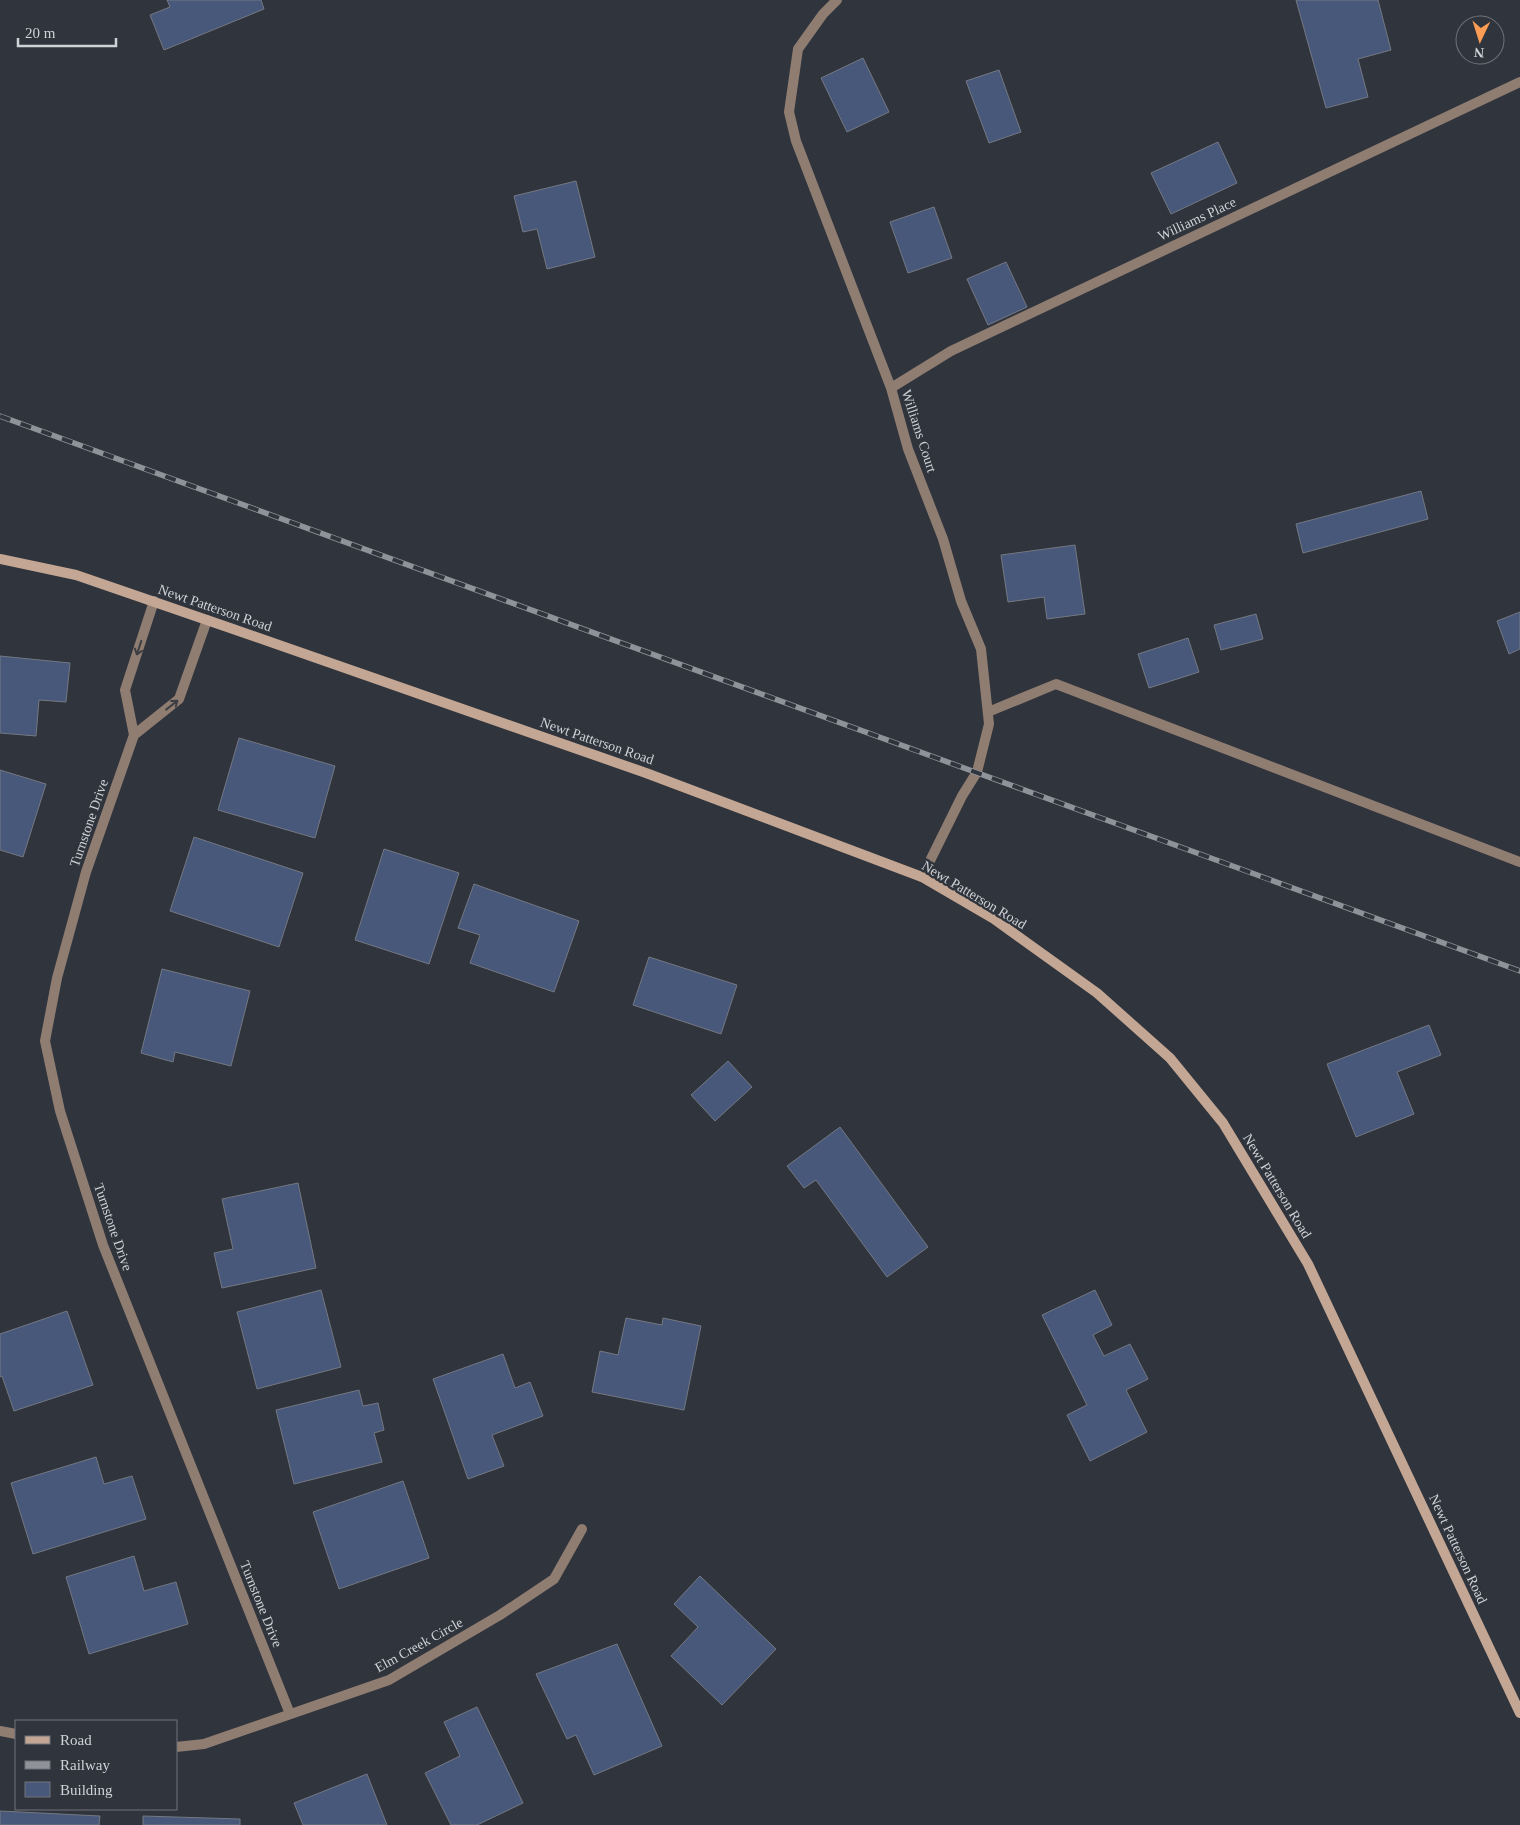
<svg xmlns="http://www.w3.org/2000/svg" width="1520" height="1825" viewBox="0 0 1520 1825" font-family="'Times New Roman',serif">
<rect width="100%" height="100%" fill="#30343c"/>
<path fill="#48587b" stroke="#747882" d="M167 0H261L264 9 164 50 150 15 170 7Z
M1296 0H1378L1391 50 1358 59 1368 97 1326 108Z
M863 58 889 112 847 132 821 78Z
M999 70 1021 132 989 143 966 81Z
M1218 142 1237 183 1171 214 1151 173Z
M576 181 595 257 547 269 537 229 523 232 514 196Z
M934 207 952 258 908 273 890 222Z
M1006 262 1027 307 988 325 967 279Z
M1421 491 1428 519 1303 553 1296 524Z
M1075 545 1085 614 1047 619 1044 597 1008 602 1001 555Z
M1520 612V649L1509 654 1497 621Z
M1256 614 1263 639 1221 650 1214 625Z
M1188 638 1199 672 1149 688 1138 654Z
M0 656 70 663 66 702 39 700 36 736 0 733Z
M239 738 335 766 315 838 218 810Z
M0 770 46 784 23 857 0 850Z
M194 837 303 873 279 947 170 911Z
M384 849 459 873 429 964 355 940Z
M474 884 579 921 554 992 470 963 480 935 458 928Z
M649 957 737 985 721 1034 633 1005Z
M162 969 250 991 231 1066 175 1052 173 1062 141 1053Z
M1429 1025 1441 1055 1397 1072 1414 1114 1356 1137 1327 1064Z
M728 1061 752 1087 715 1121 691 1095Z
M840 1127 928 1247 887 1277 816 1180 804 1188 787 1166Z
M298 1183 316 1268 222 1288 214 1253 233 1249 222 1199Z
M321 1290 341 1367 257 1389 237 1312Z
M1095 1290 1112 1325 1093 1335 1104 1356 1130 1344 1148 1379 1126 1390 1147 1432 1090 1461 1067 1415 1087 1405 1042 1315Z
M67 1311 93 1385 14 1411 2 1376 0 1377V1334Z
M626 1318 662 1325 663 1318 701 1326 684 1410 592 1392 600 1351 618 1355Z
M503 1354 515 1388 530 1382 543 1416 492 1435 504 1466 468 1479 433 1379Z
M359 1390 363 1406 378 1403 384 1430 374 1433 382 1462 294 1484 276 1410Z
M96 1457 104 1484 132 1476 146 1519 33 1554 11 1483Z
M403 1481 429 1558 339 1589 313 1512Z
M134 1556 144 1591 176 1582 188 1624 89 1654 66 1577Z
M700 1576 776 1649 722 1705 671 1656 698 1627 674 1604Z
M617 1644 662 1746 594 1775 576 1735 567 1739 536 1674Z
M477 1707 523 1803 477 1825H451L425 1773 460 1756 444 1722Z
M367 1774 387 1825H303L294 1803Z
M0 1811 100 1816 99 1825H0Z
M143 1816 240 1819V1825H143Z"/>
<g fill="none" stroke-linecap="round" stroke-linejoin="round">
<path stroke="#8f7d72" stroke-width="10" d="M988 712 1056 684 1520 862"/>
<path stroke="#8f7d72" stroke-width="10" d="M837 0 823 14 798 49 789 112 796 141 891 388 908 449 943 539 961 601 981 649 989 724 977 772 962 796 922 877
M891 388 951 351 1520 82
M154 601 125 690 134 735 86 872 57 978 45 1041 60 1111 103 1245 290 1714
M134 735 179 699 207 620
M0 1731 16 1734
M176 1747 204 1744 389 1680 500 1615 554 1579 582 1529"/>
<path stroke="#c3a794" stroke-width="10" d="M0 559 76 575 233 629 646 773 922 877 994 919 1097 993 1170 1058 1223 1123 1308 1264 1520 1713"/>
<g stroke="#8f9299" stroke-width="5.5">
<path id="rail" d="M0 416 1520 971"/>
</g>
<use href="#rail" stroke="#30343c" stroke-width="4" stroke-dasharray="11" stroke-linecap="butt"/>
</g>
<defs><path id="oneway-shaft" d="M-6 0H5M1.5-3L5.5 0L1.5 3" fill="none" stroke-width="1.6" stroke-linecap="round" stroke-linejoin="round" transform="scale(1.25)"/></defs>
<g stroke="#3e3f44">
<use href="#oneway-shaft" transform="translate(139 648) rotate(108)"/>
<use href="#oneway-shaft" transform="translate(172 705) rotate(-38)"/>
</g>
<g text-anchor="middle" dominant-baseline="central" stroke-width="5" stroke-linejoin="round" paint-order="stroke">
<g font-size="14" fill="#cfd1d7" stroke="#30343c">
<text transform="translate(1197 219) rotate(-25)">Williams Place</text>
<text transform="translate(919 431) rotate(72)">Williams Court</text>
<text transform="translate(215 608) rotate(19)">Newt Patterson Road</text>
<text transform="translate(597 741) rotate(19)">Newt Patterson Road</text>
<text transform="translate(89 823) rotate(-71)">Turnstone Drive</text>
<text transform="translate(974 895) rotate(31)">Newt Patterson Road</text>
<text transform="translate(1277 1186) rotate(59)">Newt Patterson Road</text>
<text transform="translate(113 1227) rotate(71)">Turnstone Drive</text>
<text transform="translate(1458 1549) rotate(65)">Newt Patterson Road</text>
<text transform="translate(261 1604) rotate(68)">Turnstone Drive</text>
<text transform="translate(419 1645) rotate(-29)">Elm Creek Circle</text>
</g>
</g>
<rect x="15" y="1720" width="162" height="90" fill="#30343c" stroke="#70737a"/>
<rect x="25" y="1736" width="25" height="8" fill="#c3a794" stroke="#70737a"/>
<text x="60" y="1745" font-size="15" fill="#cfd1d7">Road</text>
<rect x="25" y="1761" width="25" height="8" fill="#8f9299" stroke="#70737a"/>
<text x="60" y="1770" font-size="15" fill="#cfd1d7">Railway</text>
<rect x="25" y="1782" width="25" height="15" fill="#48587b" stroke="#70737a"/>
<text x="60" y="1795" font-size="15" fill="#cfd1d7">Building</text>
<g transform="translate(1480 40) rotate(184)"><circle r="24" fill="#30343c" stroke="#70737a"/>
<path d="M0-4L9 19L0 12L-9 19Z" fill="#fd9d54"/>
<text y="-8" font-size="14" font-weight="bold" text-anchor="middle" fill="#cfd1d7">N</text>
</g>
<path d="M18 38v8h98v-8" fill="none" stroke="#cfd1d7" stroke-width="2.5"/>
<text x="25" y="38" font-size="15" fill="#cfd1d7" stroke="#30343c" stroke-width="4" paint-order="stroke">20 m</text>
</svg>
